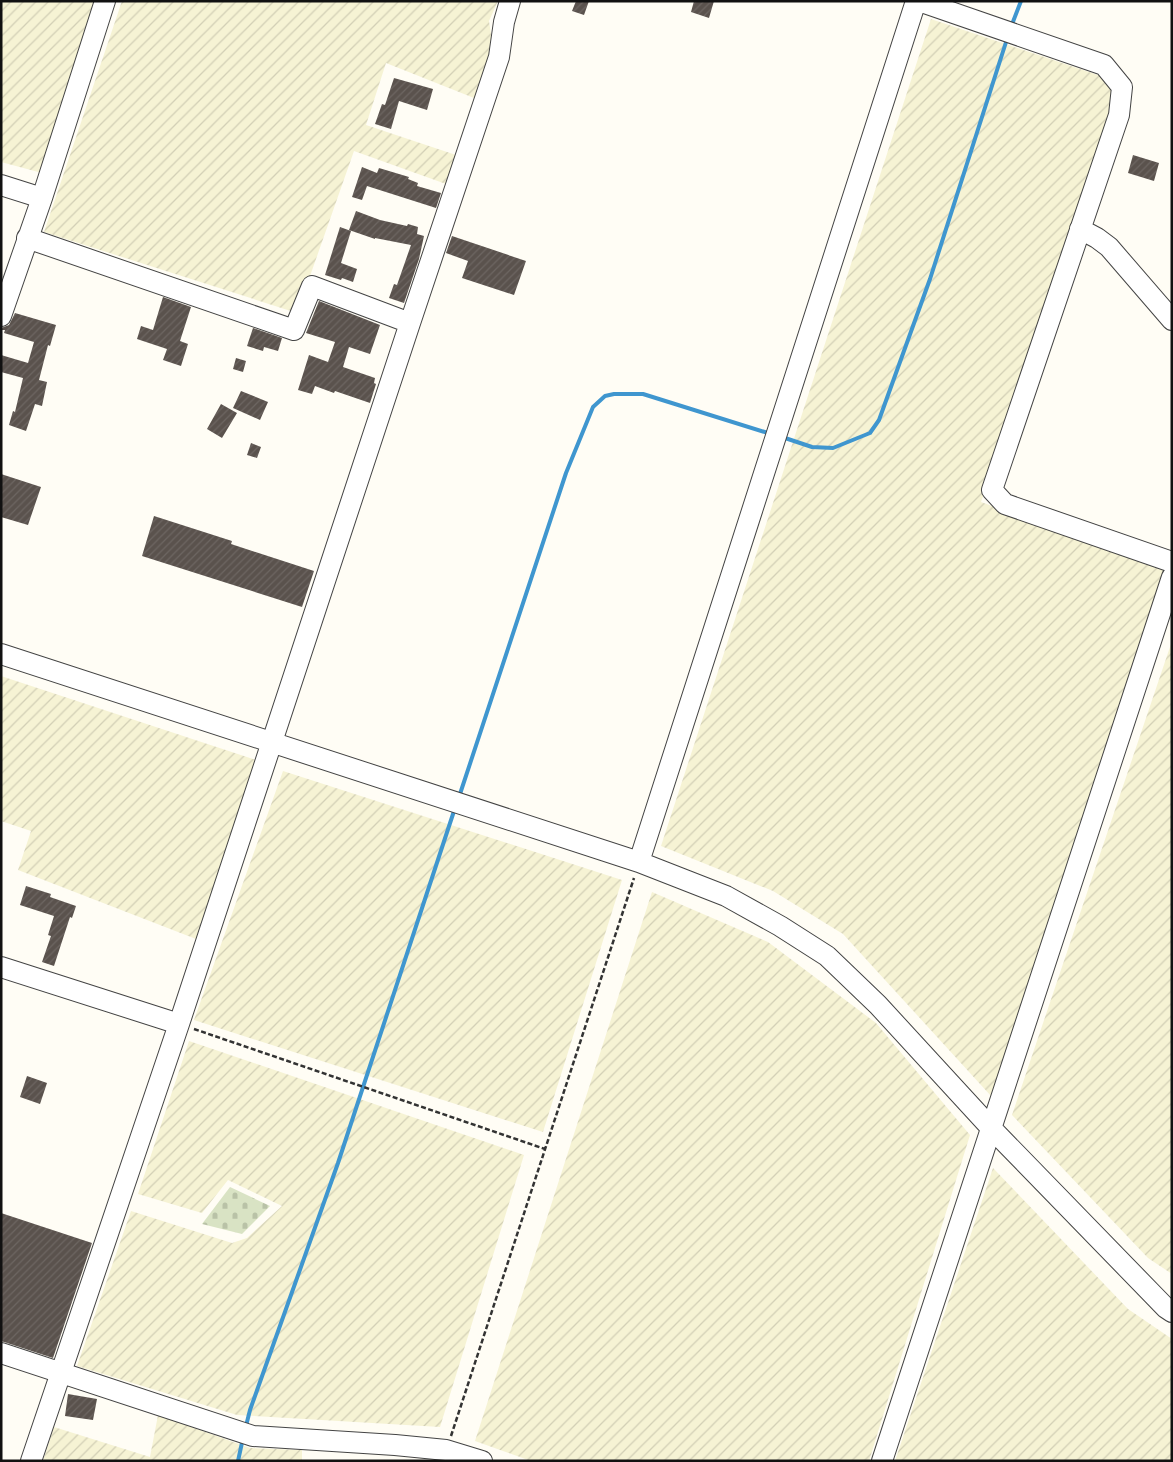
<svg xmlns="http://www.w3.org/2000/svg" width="1173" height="1462" viewBox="0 0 1173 1462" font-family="'Zilla Slab',serif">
<defs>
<pattern id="farmland-furrows" width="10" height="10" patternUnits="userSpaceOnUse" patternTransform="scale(1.25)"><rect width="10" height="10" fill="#f6f3d4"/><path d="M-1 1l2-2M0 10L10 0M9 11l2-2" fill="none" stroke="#d2cfb5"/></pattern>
<pattern id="cemetery-stones" width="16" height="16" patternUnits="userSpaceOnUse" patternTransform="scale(1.25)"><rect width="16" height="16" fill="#d9e3c4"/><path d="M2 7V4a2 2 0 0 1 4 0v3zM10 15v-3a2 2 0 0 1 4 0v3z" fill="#b9c2a7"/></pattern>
<pattern id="building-hatch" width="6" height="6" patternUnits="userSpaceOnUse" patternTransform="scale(1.25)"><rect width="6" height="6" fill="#5a524d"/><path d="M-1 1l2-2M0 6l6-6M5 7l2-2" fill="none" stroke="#6d6662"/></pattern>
</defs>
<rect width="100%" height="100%" fill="#fffdf5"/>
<path fill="url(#farmland-furrows)" d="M1 1H96L42 173 1 162Z
M122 1H498L489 21 494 54 474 98 386 63 366 125 459 156 446 184 354 151 297 313 44 232Z
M931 19 1104 77 1119 102 981 502 1164 568 991 1096 843 934 773 891 661 846Z
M1172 641V1274L1148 1258 1012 1115Z
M1 676 256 760 196 939 18 870 31 831 1 821Z
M283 771 622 880 543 1132 194 1020Z
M652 892 768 942 876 1023 970 1135 869 1461H531L475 1441Z
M189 1041 524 1155 440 1427 237 1415 77 1366 131 1211 232 1243 247 1238 282 1206 228 1180 202 1213 138 1194Z
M993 1168 1128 1309 1172 1339V1461H895Z
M158 1415 250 1448 302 1450V1461H43L54 1427 150 1457Z"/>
<path fill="url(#cemetery-stones)" d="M230 1187 270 1206 242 1234 202 1224Z"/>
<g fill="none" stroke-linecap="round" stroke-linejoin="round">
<path stroke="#3f96cf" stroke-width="4" d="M1011 27 1021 1
M782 437 812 447 833 448 870 433 879 420 930 279 1007 39
M459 797 566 473 593 407 605 396 614 394H643L771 434
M246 1426 250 1410 338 1163 455 808
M238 1461 243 1438"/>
</g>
<path fill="url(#building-hatch)" d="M576 1H589L584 15 572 11Z
M694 1H714L709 18 691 12Z
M394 78 433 89 427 110 399 101 391 129 375 124 382 104 385 105Z
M1133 155 1159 163 1154 181 1128 173Z
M362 167 377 173 379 168 409 177 408 179 418 183 417 186 441 193 436 208 367 186 362 200 352 197Z
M356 211 380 220 407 226 408 224 418 227 417 234 424 236 419 259 404 303 389 298 394 284 397 285 411 245 375 238V239L349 230Z
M340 227 351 231 341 263 357 269 353 282 342 278 341 280 325 275Z
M452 236 526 261 514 295 462 278 468 261 446 253Z
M163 297 191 307 180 341 188 344 181 366 163 360 167 349 137 339 141 326 153 330Z
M319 301 380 325 370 354 349 347 343 367 375 378 374 383 376 384 370 403 335 391 334 393 315 386 312 394 298 390 309 355 328 362 335 342 306 333Z
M15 313 56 325 50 346 48 345 39 380 47 382 42 406 35 404 26 431 9 425 13 411 15 412 23 378 1 372V355L28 363 34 342 4 333 5 330H1V328L9 325Z
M253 328 282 338 278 351 264 347 263 351 247 346Z
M236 358 246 361 243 372 233 369Z
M241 391 268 402 260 420 233 408Z
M221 404 237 413 222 438 207 429Z
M251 443 261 447 257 458 247 455Z
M1 474 41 487 28 525 1 517Z
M154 516 232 541 231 544 314 571 302 607 142 556Z
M26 886 51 894 50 897 76 906 72 918 70 917 54 966 42 962 51 936 48 935 54 916 20 905Z
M27 1076 47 1083 40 1104 20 1097Z
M1 1213 92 1243 53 1358 1 1341Z
M68 1394 97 1399 93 1420 65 1416Z"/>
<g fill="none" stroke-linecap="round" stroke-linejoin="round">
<g stroke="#444" stroke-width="22">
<path id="minor" d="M919 1 1104 65 1122 87 1119 115 992 490 1005 504 1172 562
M1 185 42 198
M1080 229 1097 238 1109 247 1172 320
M27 238 294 330 312 286 410 323
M1 316 42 198 105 1
M1 654 639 862 726 896 780 926 827 956 878 1005 991 1128 1166 1308 1172 1312
M639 862 916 1
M1 967 179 1024
M1 1353 253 1436 395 1445 446 1450 482 1461
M31 1461 179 1024 410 323 499 57 504 22 510 1
M882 1461 1172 577"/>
</g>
<path stroke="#333" stroke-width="2.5" stroke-dasharray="5 2.5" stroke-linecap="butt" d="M194 1029 545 1149
M451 1436 634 878"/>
<use href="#minor" stroke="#fff" stroke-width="20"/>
</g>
<rect width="1173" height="1462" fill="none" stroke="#111111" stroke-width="5"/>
</svg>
